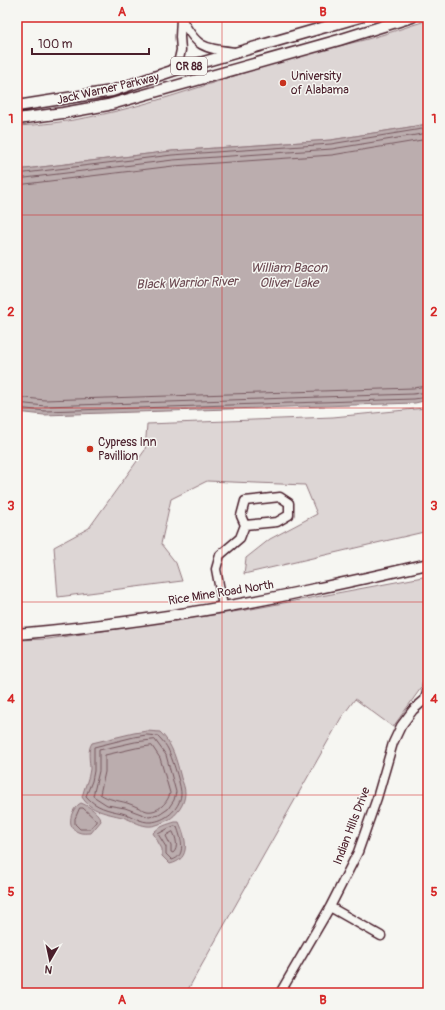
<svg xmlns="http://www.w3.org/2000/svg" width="445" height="1010" viewBox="0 0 445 1010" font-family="Pangolin,sans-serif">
<rect width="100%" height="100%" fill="#f6f6f2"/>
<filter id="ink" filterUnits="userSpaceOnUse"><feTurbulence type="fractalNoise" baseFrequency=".025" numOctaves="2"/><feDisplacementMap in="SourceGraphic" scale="8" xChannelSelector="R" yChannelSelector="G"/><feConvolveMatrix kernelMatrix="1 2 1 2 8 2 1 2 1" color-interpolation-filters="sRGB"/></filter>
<g filter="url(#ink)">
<path fill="#ddd6d5" stroke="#947a80" d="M428 20V124L331 140 172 151 17 170V126C111 122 198 86 288 59 313 52 339 46 364 40 386 34 407 27 428 20Z
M426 408 428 419V531L244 574 246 558 270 539 317 514 305 485 207 481 171 499 161 544 176 563 182 581 58 597 54 547 89 528 145 450 147 424 333 417Z
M428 576V662L421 688 393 727 355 699 341 718 186 993H17V640L48 639 246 610Z"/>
<path fill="#bbadae" stroke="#8e747a" d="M428 124V400L415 403 44 415 17 412V170L172 151 331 140Z
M147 731 160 732C173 744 177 762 181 778 183 783 185 788 185 793 185 804 177 815 168 820 162 823 154 827 147 826 138 825 130 819 122 817 107 813 91 812 82 797 84 788 89 779 90 769 90 761 87 750 92 743L134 733Z
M81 803C89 806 99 813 101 821L91 833C87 833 82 834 78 832 65 827 71 808 81 803Z
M175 822H179C186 838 192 859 170 864L162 856V849L153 833C158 827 168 824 175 822Z"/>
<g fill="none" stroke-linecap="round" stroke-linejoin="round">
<path stroke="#77585f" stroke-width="1" d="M17 174 172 155 331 144 428 128
M17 179 173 160 332 149 428 133
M17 185 173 166 332 155 428 139
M17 397 45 400 413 388 428 386
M17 403 45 406 413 394 428 392
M17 408 45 411 414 399 428 397
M147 735 158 736C163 741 168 747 170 754 173 761 182 788 181 795 179 810 165 821 151 822 141 823 131 815 122 813 108 810 96 808 86 796L92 781 94 771V747L134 737Z
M155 740 166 755 176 792 174 800 168 809 159 815 149 817 125 808 107 805 93 796 99 771V750L135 742Z
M152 746 160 758 170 793C168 802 158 813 147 811 140 809 134 805 127 803 117 800 109 800 100 794L105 772V755L136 748Z
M80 808H83L96 820V822L90 829H80L75 824V819Z
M175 826 177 827C181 838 187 856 172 860L166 854V847L158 834 169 828Z
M173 832C176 838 179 848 173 853L171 852V846L166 836 167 835Z"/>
<g stroke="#4a1f2b" stroke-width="11">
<path id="minor" d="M181 18C197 48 203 48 235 52
M172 71 179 59 181 50 180 37 181 18
M223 606 216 569 220 555 240 538 245 525 277 522 289 515V503L280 497 245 501 241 516 245 525
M425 699 428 687
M330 907 381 936
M280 993 330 907 358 852 377 798 393 743 401 726 413 710 428 697"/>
</g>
<g stroke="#4a1f2b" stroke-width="13">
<path id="major" d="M17 106 112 91 172 71 360 17
M17 119 63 113 108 105 339 40 412 17
M17 634C115 625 214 611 310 590 349 582 389 573 428 564"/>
</g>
<use href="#minor" stroke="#f6f6f2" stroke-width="8"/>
<use href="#major" stroke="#f6f6f2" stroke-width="10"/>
</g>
</g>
<path fill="none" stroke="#d62828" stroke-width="1" stroke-opacity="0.55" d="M222 17V993M17 215H428M17 408H428M17 602H428M17 795H428"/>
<g fill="#c8321e" stroke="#f6f6f2" stroke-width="1.5">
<circle cx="283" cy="83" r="4"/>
<circle cx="90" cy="449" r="4"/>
</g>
<g text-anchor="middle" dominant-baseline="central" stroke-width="3" stroke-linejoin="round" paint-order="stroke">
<rect fill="#f6f6f2" stroke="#7e6067" stroke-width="1" x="171" y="57" width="36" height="18" rx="3"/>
<g font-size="11" font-weight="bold" fill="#4a1f2b">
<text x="189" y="66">CR 88</text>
</g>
<g font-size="12" fill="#4a1f2b" stroke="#f6f6f2" text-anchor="start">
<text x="291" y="76">University<tspan x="291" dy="14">of Alabama</tspan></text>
<text x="98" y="442">Cypress Inn<tspan x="98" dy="14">Pavillion</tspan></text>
</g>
<g font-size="12" fill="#4a1f2b" stroke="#f6f6f2">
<text transform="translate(108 89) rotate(-13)">Jack Warner Parkway</text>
<text transform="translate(221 593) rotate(-9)">Rice Mine Road North</text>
<text transform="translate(352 826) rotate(-69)">Indian Hills Drive</text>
</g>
<g font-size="13" font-style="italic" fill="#6c4a52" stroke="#f6f6f2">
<text x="289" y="268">William Bacon<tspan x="289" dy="15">Oliver Lake</tspan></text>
<text transform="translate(187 283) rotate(-2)">Black Warrior River</text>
</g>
</g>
<rect width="445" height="1010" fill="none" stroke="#f6f6f2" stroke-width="44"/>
<g transform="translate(50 960) rotate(189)" stroke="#f6f6f2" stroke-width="3" paint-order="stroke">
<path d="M0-3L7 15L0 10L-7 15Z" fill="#4a1f2b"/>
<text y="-6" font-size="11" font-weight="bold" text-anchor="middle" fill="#4a1f2b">N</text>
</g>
<path d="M32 48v6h117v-6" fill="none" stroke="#4a1f2b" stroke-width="2"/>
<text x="38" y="48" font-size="12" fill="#4a1f2b" stroke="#f6f6f2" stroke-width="3" paint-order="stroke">100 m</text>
<rect x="22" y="22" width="401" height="966" fill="none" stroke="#d62828" stroke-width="1.5"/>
<g font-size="13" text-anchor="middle" font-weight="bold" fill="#d62828">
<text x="122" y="16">A</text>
<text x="323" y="16">B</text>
<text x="11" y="123">1</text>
<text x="434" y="123">1</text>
<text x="11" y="316">2</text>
<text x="434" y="316">2</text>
<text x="11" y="510">3</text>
<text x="434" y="510">3</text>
<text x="11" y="703">4</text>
<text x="434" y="703">4</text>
<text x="11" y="896">5</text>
<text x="434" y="896">5</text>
<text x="122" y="1004">A</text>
<text x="323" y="1004">B</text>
</g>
</svg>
